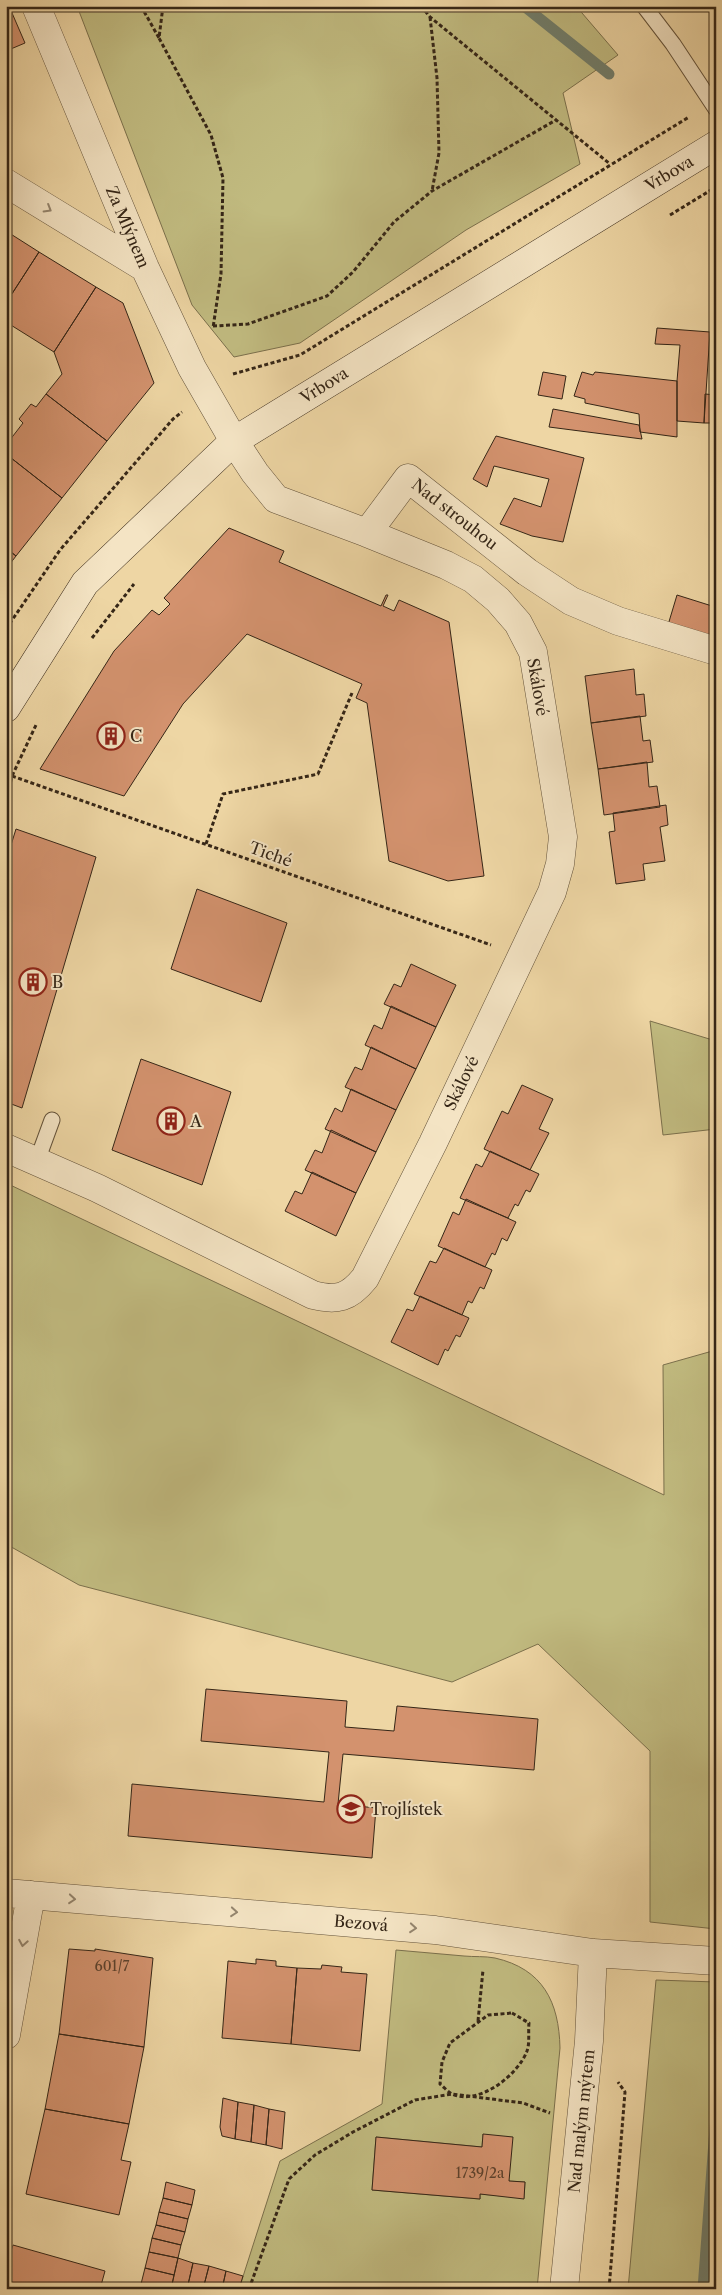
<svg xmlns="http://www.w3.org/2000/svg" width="722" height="2295" viewBox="0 0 722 2295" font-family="'Libre Caslon Text',serif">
<rect width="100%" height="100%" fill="#eed6a4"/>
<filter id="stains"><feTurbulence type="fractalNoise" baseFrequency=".004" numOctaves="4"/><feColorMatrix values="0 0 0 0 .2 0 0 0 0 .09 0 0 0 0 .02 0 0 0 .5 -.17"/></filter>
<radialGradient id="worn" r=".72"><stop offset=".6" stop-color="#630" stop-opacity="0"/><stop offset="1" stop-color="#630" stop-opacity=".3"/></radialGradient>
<path fill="#c1bb80" stroke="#7b704c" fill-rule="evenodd" d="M77 6H576L618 55 563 93 580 164 466 230 300 343 234 357 192 305Z
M650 1021 716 1041V1129L663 1135Z
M6 1183 664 1495 663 1365 716 1350V1929L650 1922V1751L538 1644 452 1682 79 1585 6 1544Z
M396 1950C419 1952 441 1954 464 1956 474 1957 485 1956 495 1958 543 1969 559 2002 560 2048L537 2289H239L280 2161 382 2104ZM483 2134 509 2181 525 2182 524 2198 480 2194V2199L372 2190 376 2137 482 2147Z
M656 1980 716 1982V2289H628Z"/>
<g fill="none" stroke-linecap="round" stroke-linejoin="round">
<path stroke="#717e6c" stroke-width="11" d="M524 6 609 74
M703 2289 716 2115"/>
</g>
<path fill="#d3926e" stroke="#352617" d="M6 6H9L25 43 6 51Z
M6 231 39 252 6 303Z
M39 252 96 287 54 352 6 322V303Z
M96 287 123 303 154 383 107 441 46 394 62 374 54 352Z
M657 328 710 332 704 423 677 421V381L680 345 655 344Z
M543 372 566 376 562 399 538 395Z
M582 372 593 375 595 372 677 381V437L640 432 639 414 585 403V399L574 396Z
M46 394 107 441 62 498 6 454V445L23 423 19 419 31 404 36 407Z
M705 394 716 395V423H704Z
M553 409 639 425 642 439 549 427Z
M496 436 584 458 563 542 532 536 500 524 514 498 541 507 549 479 494 466 487 487 473 479Z
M6 454 62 498 16 556 6 548Z
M229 528 284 551 279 562 381 606 386 595H388L383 606 394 611 399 600 449 622 484 876 448 881 389 861 367 703 356 698 362 684 247 634 183 704 124 796 40 769 114 651 152 610 159 615 170 604 164 598Z
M6 548 16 556 6 569Z
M677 595 712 606 716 595V641L668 625Z
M634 669 636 695 644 694 646 716 591 723 585 676Z
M640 716 643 741 650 740 653 762 598 769 591 723Z
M647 762 649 787 657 786 660 807 604 815 598 769Z
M666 805 668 825 660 827 665 861 643 864 645 880 616 884 609 832 615 831 613 813Z
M16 829 96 857 22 1108 6 1102V861Z
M197 889 287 923 261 1002 171 969Z
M411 964 456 985 436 1027 384 1004 394 984 401 987Z
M391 1006 436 1027 416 1069 365 1045 374 1025 382 1029Z
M371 1047 416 1069 396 1110 345 1087 355 1067 362 1070Z
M141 1059 231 1092 202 1185 112 1150Z
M522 1085 553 1099 539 1129 549 1133 530 1170 484 1149 502 1111 508 1114Z
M351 1089 396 1110 376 1152 325 1129 335 1108 342 1112Z
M331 1130 376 1152 356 1193 305 1170 315 1150 322 1153Z
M490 1151 539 1174 530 1192 526 1190 518 1206 515 1204 508 1218 460 1198 476 1164 482 1167Z
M312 1172 356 1193 336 1236 285 1211 295 1191 302 1194Z
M466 1199 516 1222 507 1241 502 1238 495 1255 492 1253 485 1267 438 1246 453 1212 459 1215Z
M444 1248 492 1270 484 1289 480 1287 472 1303 468 1301 462 1315 414 1294 430 1261 436 1263Z
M420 1296 469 1318 460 1337 456 1335 448 1351 445 1349 438 1365 391 1342 407 1309 413 1311Z
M206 1689 347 1701 345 1727 394 1731 397 1706 538 1719 534 1770 343 1754 338 1804 376 1808 372 1858 128 1836 132 1784 324 1802 329 1752 201 1741Z
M69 1949 95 1951V1949L153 1958 144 2047 59 2034Z
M256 1959 276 1961V1966L297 1968 291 2044 222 2038 228 1961 256 1964Z
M322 1965 342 1967 341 1972 367 1974 360 2051 291 2044 297 1968 321 1969Z
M59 2034 144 2047 129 2124 45 2109Z
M223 2098 238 2102 235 2139 222 2136 220 2127Z
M238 2102 254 2105 251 2142 235 2139Z
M254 2105 269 2109 266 2145 251 2142Z
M45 2109 129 2124 121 2160 131 2162 119 2215 26 2194Z
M269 2109 285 2112 282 2149 266 2145Z
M483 2134 513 2137 509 2181 525 2182 524 2199 480 2194V2199L372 2190 376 2137 482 2147Z
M166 2182 195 2190 192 2205 163 2198Z
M163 2198 192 2205 188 2219 159 2212Z
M159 2212 188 2219 185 2232 156 2225Z
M156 2225 185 2232 181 2245 152 2238Z
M152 2238 181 2245 178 2258 149 2252Z
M13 2245 105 2271 100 2289H6V2267Z
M149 2252 178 2258 174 2275 145 2268Z
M178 2258 193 2263 187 2289H171Z
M193 2263 209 2266 203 2289H187Z
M209 2266 226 2271 222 2289H203Z
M145 2268 174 2275 171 2289H158L141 2284Z
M226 2271 243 2276 239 2289H222Z"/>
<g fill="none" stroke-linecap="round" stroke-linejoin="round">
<g stroke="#63523a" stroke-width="17">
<path id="service" d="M644 6 673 44 716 109
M37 1161 52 1120"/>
</g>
<g stroke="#63523a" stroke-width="29">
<path id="minor" d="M36 6 145 268 192 368 234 441 255 473 276 499 367 533 408 478 527 572 571 601 618 621 716 651
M6 183 145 268
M6 1148 97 1188 313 1295C337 1301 349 1298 365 1278L433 1143 552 892 560 864 563 837 533 652 518 623 498 600 473 579 446 565 367 533
M6 1893 435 1930 593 1953 716 1961
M6 2035 31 1895
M564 2289 589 2041 593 1953"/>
</g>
<g stroke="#352617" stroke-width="29">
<path id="secondary" d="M6 708 85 583 234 441 716 145"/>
</g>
<path stroke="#352617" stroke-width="3" stroke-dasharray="4 2.5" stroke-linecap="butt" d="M141 6 159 38
M163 6 159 38 211 135 223 178 221 274 213 328
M421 6 430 17 610 164
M430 17 437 78 439 153 432 191
M670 215 716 187
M213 326 248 324 327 296 353 272 394 222 432 191 556 120
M233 374 300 355 689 117
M6 629 60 550 173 419 182 412
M92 638 134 584
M12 776 491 945
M6 801 12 776 36 725
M206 844 223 794 318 774 352 693
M512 2013 529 2023C528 2032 530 2043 527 2051 518 2075 479 2106 452 2094 448 2092 444 2087 440 2084L442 2062 450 2043 488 2015Z
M478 2021 483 1970
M249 2289 289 2179 315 2155 353 2132 415 2100 452 2094 523 2103 550 2113
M609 2289 625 2092 618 2082"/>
<use href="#service" stroke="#f4e4c4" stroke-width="15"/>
<use href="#minor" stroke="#f4e4c4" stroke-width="28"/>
<use href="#secondary" stroke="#f4e4c4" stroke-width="28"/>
</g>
<defs><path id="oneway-chevron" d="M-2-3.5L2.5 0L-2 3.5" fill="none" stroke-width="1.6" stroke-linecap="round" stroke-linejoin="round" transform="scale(1.25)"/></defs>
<g stroke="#94856e">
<use href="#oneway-chevron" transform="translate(48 209) rotate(31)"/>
<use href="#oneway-chevron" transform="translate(72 1899) rotate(5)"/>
<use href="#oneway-chevron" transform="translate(234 1912) rotate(5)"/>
<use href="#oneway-chevron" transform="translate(413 1928) rotate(5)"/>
<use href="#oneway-chevron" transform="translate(23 1943) rotate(100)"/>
</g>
<defs>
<g id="building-ring" transform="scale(1.4375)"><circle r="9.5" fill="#f4e4c4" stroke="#8f2418" stroke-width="1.5"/><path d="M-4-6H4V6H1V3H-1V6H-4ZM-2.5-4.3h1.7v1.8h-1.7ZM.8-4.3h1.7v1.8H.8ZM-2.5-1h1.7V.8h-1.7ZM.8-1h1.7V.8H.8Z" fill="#8f2418"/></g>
<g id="school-ring" transform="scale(1.4375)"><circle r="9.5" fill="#f4e4c4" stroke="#8f2418" stroke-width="1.5"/><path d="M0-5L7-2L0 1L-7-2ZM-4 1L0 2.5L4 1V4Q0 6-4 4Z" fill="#8f2418"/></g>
</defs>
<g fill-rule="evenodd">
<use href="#building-ring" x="111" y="736"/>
<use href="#building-ring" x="33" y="982"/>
<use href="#building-ring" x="171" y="1121"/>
<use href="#school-ring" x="351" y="1809"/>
</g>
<g text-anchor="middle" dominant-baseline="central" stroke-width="4" stroke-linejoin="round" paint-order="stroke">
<g font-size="14" fill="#5c412d">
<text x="112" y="1966">601/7</text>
<text x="480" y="2173">1739/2a</text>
</g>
<g font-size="16" fill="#352617" stroke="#f4e4c4">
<text transform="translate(669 173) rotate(-31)">Vrbova</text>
<text transform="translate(128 227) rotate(67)">Za Mlýnem</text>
<text transform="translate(324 385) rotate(-32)">Vrbova</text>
<text transform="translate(455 514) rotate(38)">Nad strouhou</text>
<text transform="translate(538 687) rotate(80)">Skálové</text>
<text transform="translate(271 854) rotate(20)">Tiché</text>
<text transform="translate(461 1083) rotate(-64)">Skálové</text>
<text transform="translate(361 1923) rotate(5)">Bezová</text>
<text transform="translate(581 2121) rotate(-84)">Nad malým mýtem</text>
</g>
<g font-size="16" fill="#352617" stroke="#f4e4c4" text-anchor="start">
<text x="130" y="736">C</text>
<text x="52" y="982">B</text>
<text x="190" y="1121">A</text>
<text x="370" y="1809">Trojlístek</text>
</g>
</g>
<rect width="722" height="2295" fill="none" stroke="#eed6a4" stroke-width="25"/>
<rect x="8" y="8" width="707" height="2280" fill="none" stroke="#352617" stroke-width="2.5"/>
<rect x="12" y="12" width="697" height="2270" fill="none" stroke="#352617"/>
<rect width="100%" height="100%" filter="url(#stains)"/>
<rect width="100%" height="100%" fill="url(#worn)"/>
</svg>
